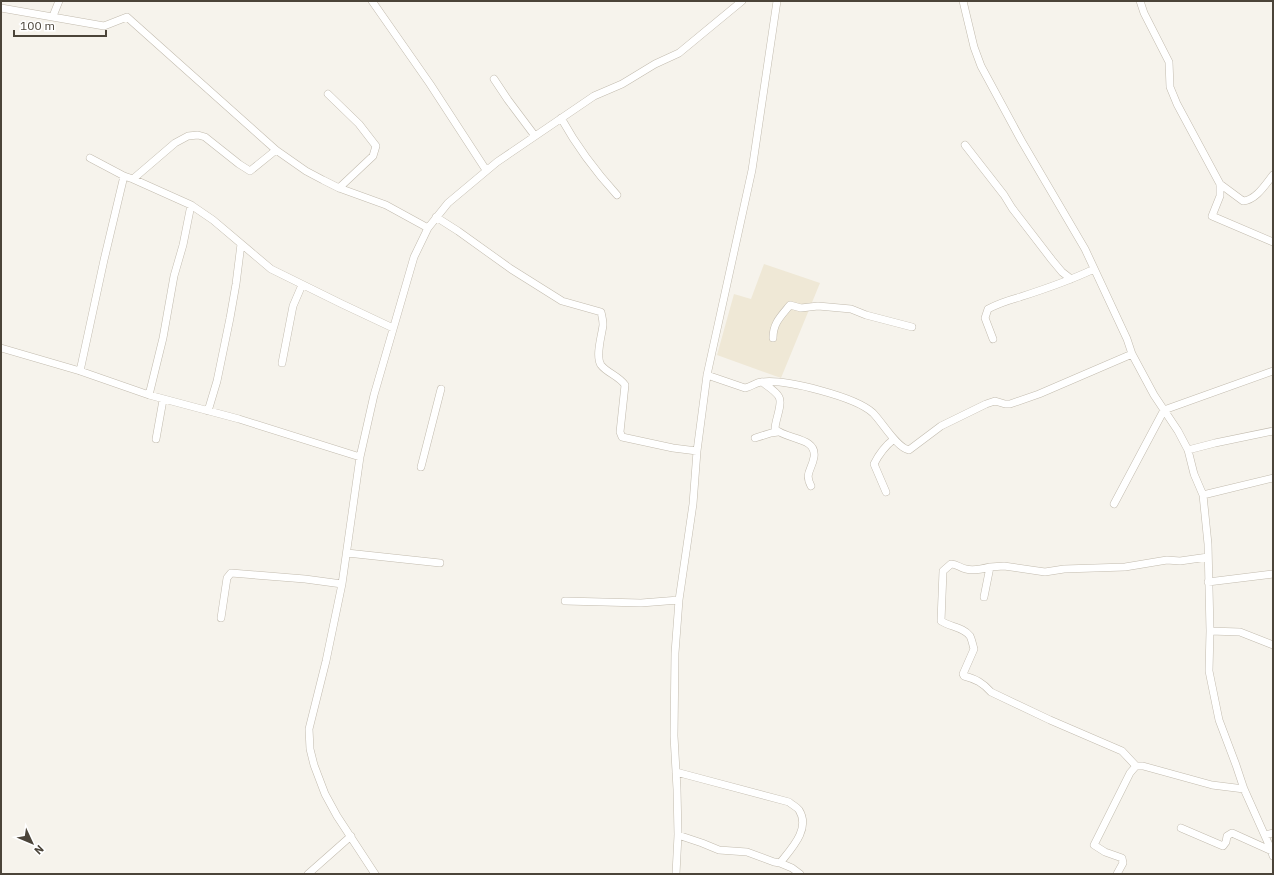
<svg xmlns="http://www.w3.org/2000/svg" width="1274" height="875" viewBox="0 0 1274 875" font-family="'IBM Plex Sans',sans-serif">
<rect width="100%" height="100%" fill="#f6f3ec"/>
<path fill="#efe8d6" d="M764 264 820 283 781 378 717 355 734 294 751 299Z"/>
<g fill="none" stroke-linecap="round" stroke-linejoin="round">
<g stroke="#c2bbae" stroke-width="8">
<path id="minor" d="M372 1 430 84 486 170
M963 1 974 47 981 66 1021 140 1085 249 1127 339 1132 354 1154 395 1178 431 1188 450 1194 474 1203 495 1208 544 1210 631 1209 671 1219 720 1236 765 1244 789 1270 847 1273 856
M1140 1 1144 13 1169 62 1170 87 1177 104 1220 184 1243 201C1256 200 1265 185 1273 175
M1 8 104 26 127 17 276 150 306 171 323 180 339 188 386 205 428 228
M53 16 59 1
M494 79 508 100 535 136
M328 94 359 124 376 146 373 156 339 188
M561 118C576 145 596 172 617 195
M965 145 1004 195 1012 208 1052 260 1062 272 1071 279
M90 158 124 176 133 179 191 205 213 220 271 269 342 304 393 328
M133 179 175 143 188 136 198 135 205 137 239 164 250 171 276 150
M1220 184V196L1212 216 1273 242
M436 217 458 231 511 269 562 301 601 312C602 316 603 321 603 325 602 335 595 356 601 365 607 373 619 376 625 385L620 432 622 437 673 448 697 451
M773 338C773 323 781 316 790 305L801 308 818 306 851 309 866 315 912 327
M993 339 985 318 988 309C999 303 1009 300 1020 297 1045 289 1071 280 1094 269
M1 348 80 371 149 395 239 419 360 457
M282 363 293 306 302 285
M80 371 104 260 124 176
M707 375 745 388C751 387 756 382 762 382 786 379 856 397 873 413 882 422 897 448 909 450L941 426 986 404 995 401 1005 404H1010L1039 394 1132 354
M762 382C767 386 776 391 779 397 783 404 775 420 775 429 787 440 817 437 814 457 812 470 804 473 811 486
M149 395 163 338 174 276 183 245 191 205
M208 411 217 381 230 318 236 284 241 244
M755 438 771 433 778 432
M156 439 163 400
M1188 450 1215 443 1273 431
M421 467 441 389
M886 492 874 464C879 454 885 446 894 439
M1203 495 1273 478
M1114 504 1164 410 1273 371
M347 553 440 563
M990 567C982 569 974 571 966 569 960 568 957 564 951 564L943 571 941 621C950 627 963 627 970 636 972 640 973 646 974 649L963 674 964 676C976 679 983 683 991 692L1050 720 1122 751 1136 766
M1208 582 1273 574
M984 597 990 567 1004 566 1045 572 1064 569 1125 567 1167 560 1180 561 1208 557
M565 601 641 603 679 600
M221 618 227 578 231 573 305 579 342 584
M1210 631 1240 632 1273 645
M676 772 789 802C792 805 797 807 799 810 811 829 791 849 780 863L774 862 747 852 719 850 702 843 678 835
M1181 828 1223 846 1226 842 1227 836 1232 833 1272 851
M1265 835 1273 833
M780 863 792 868 800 874
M308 874 351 836
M375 874 337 816 325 794 314 765 310 749 309 729 326 661 342 584 360 457 374 395 414 257 428 228 448 203 497 162 594 96 622 84 655 64 679 53 742 1
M676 874 678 835 677 789 674 736 675 653 679 600 693 504 697 451 707 375 752 170 777 1
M1117 874 1123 863 1122 858 1105 852 1094 845 1130 773 1136 766H1143L1212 785 1244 789"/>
</g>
<use href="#minor" stroke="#fff" stroke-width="7"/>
</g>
<rect width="1274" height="875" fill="none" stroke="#4b4439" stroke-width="4"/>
<g transform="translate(32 843) rotate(134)" stroke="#ffffff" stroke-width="3" paint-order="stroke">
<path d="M0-3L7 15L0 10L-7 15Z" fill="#4b4439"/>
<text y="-6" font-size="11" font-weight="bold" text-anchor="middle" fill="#4b4439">N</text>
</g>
<path d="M14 30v6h92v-6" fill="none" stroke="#4b4439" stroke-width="2"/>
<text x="20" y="30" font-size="12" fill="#4b4439" stroke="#ffffff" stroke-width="3" paint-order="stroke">100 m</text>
</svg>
